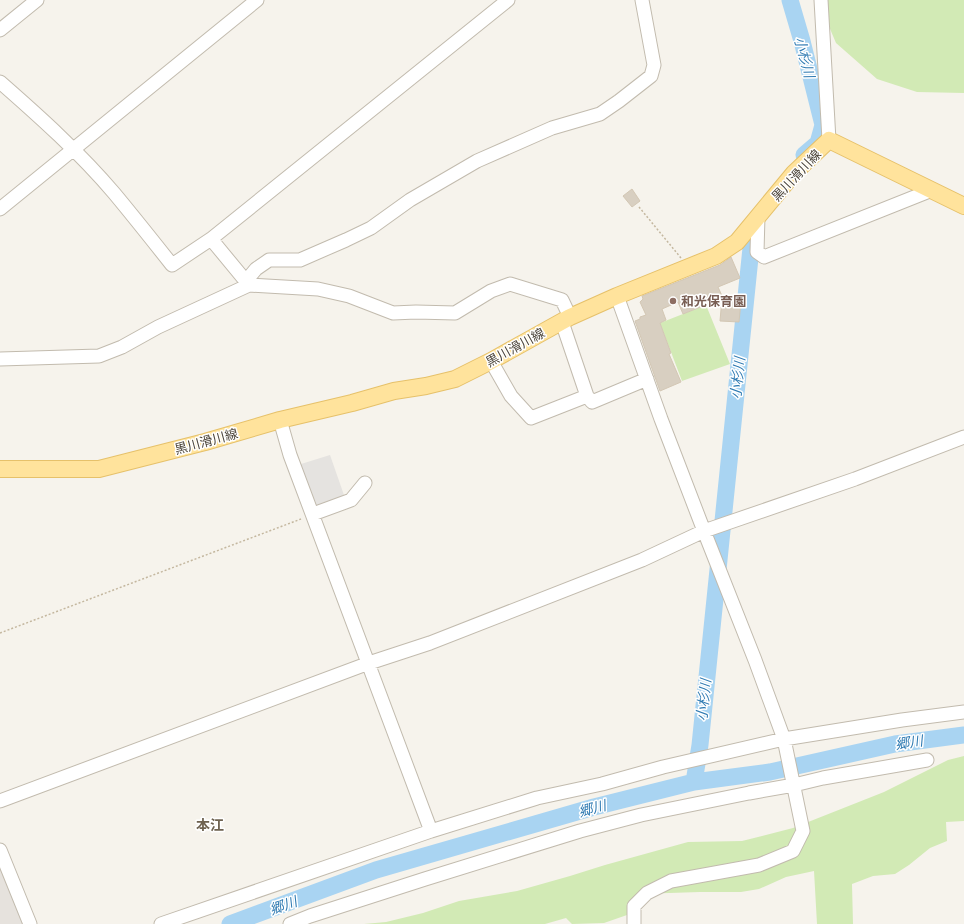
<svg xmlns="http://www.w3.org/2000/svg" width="964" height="924" viewBox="0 0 964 924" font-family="Inter,'Noto Sans JP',sans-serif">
<rect width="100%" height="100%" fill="#f6f3ec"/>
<path fill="#e6e2dd" d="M0 863 24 924H0Z"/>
<path fill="#d2eab5" d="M826 0H964V93L917 92 877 79 836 43 825 17Z
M706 305 730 364 682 381 660 323Z
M964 756V821L946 822 947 841 930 848 909 865 895 874 873 876 852 884 853 924H817L814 871 786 877 759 889 741 892H700L638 894 627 915 604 923 572 924 566 918 545 924H364L386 922 423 913 459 901 517 891 570 876 605 865 688 842 742 841 793 828 884 792 948 760Z"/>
<path fill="#e5e3e0" d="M330 455 345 498 316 509 301 464Z"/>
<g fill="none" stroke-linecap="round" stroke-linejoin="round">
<path stroke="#a9d4f2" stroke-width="17" d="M790 0 802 41 823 125 818 143 804 155
M694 782 700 745 751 248 755 230
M230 924 376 870 594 807 694 782 770 772 895 744 964 735"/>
</g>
<path fill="#d8cfc1" stroke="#d3c7b4" d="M632 189 640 201 632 207 623 196Z
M731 257 740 278 718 287 723 298 683 314 678 302 662 309 666 320 660 323 671 353 669 354 681 382 660 391 635 321 640 319V317L646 315 640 302 643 299 642 296 720 265Z
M722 298 741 301 739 322 720 321Z"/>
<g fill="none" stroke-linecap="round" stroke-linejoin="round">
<g stroke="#c2bbae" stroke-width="15">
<path id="minor" d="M821 0 829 140
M0 30 37 0
M0 82C40 117 80 153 114 193 134 217 153 241 172 265L211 239 508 0
M0 209 257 0
M758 216 757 252 764 257 932 190
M211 239 249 285 318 289 349 296 393 313 416 312 455 313 491 291 510 284 562 300 570 317
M246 281 256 269 269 260H300L346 240 371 228 410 200 477 161 552 128 600 114 619 101 651 76 654 65 642 0
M617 296 661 419 704 531 755 660 784 739 803 831 793 851 759 865 671 881 647 893 634 906V924
M562 322 587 396 592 402 647 379
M0 359 99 356 122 347 158 327 249 285
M491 361 511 396 531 418 587 396
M280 420 290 455 431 831
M313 514 351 500 365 483
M0 801 369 663 430 643 642 560 704 531 855 479 964 437
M0 850 30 924
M161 924 431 831 537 798 602 784 663 767 784 739 902 720 964 712
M290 924 310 916 425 879 580 831 641 815 749 793 794 785 823 778 927 760"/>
</g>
<g stroke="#e6c16a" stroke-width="18">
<path id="major" d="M0 469H99L205 442 280 420 352 403 394 391 426 386 455 379 491 361 570 317 617 296 716 256 737 242 794 173 829 140 964 206"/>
</g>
<path stroke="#c4b79f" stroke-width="1.5" stroke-dasharray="2 2" stroke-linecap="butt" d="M639 207 681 258
M0 633 301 519"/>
<use href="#minor" stroke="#fff" stroke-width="13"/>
<use href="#major" stroke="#ffe39c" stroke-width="16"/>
</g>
<circle fill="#8d6e63" stroke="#fff" stroke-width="1.5" cx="673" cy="301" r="4"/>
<g text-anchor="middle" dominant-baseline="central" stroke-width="3" stroke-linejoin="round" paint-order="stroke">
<g font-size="13" fill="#4b4439" stroke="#fff">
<text transform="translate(796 175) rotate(-47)">黒川滑川線</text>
<text transform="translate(515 347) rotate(-29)">黒川滑川線</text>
<text transform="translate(206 441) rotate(-15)">黒川滑川線</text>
</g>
<g font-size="13" font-weight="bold" fill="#785e54" stroke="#fff" text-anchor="start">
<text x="681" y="301">和光保育園</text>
</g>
<g font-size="14" font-style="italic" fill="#2e7ab2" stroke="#fff">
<text transform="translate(805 57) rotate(75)">小杉川</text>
<text transform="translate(737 378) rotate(-84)">小杉川</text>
<text transform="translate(703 700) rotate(-84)">小杉川</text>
<text transform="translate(909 742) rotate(-9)">郷川</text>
<text transform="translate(592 808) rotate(-15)">郷川</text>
<text transform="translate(283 905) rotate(-20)">郷川</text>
</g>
<g font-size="14" font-weight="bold" fill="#6e6250" stroke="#fff">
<text x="210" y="824">本江</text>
</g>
</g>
</svg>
